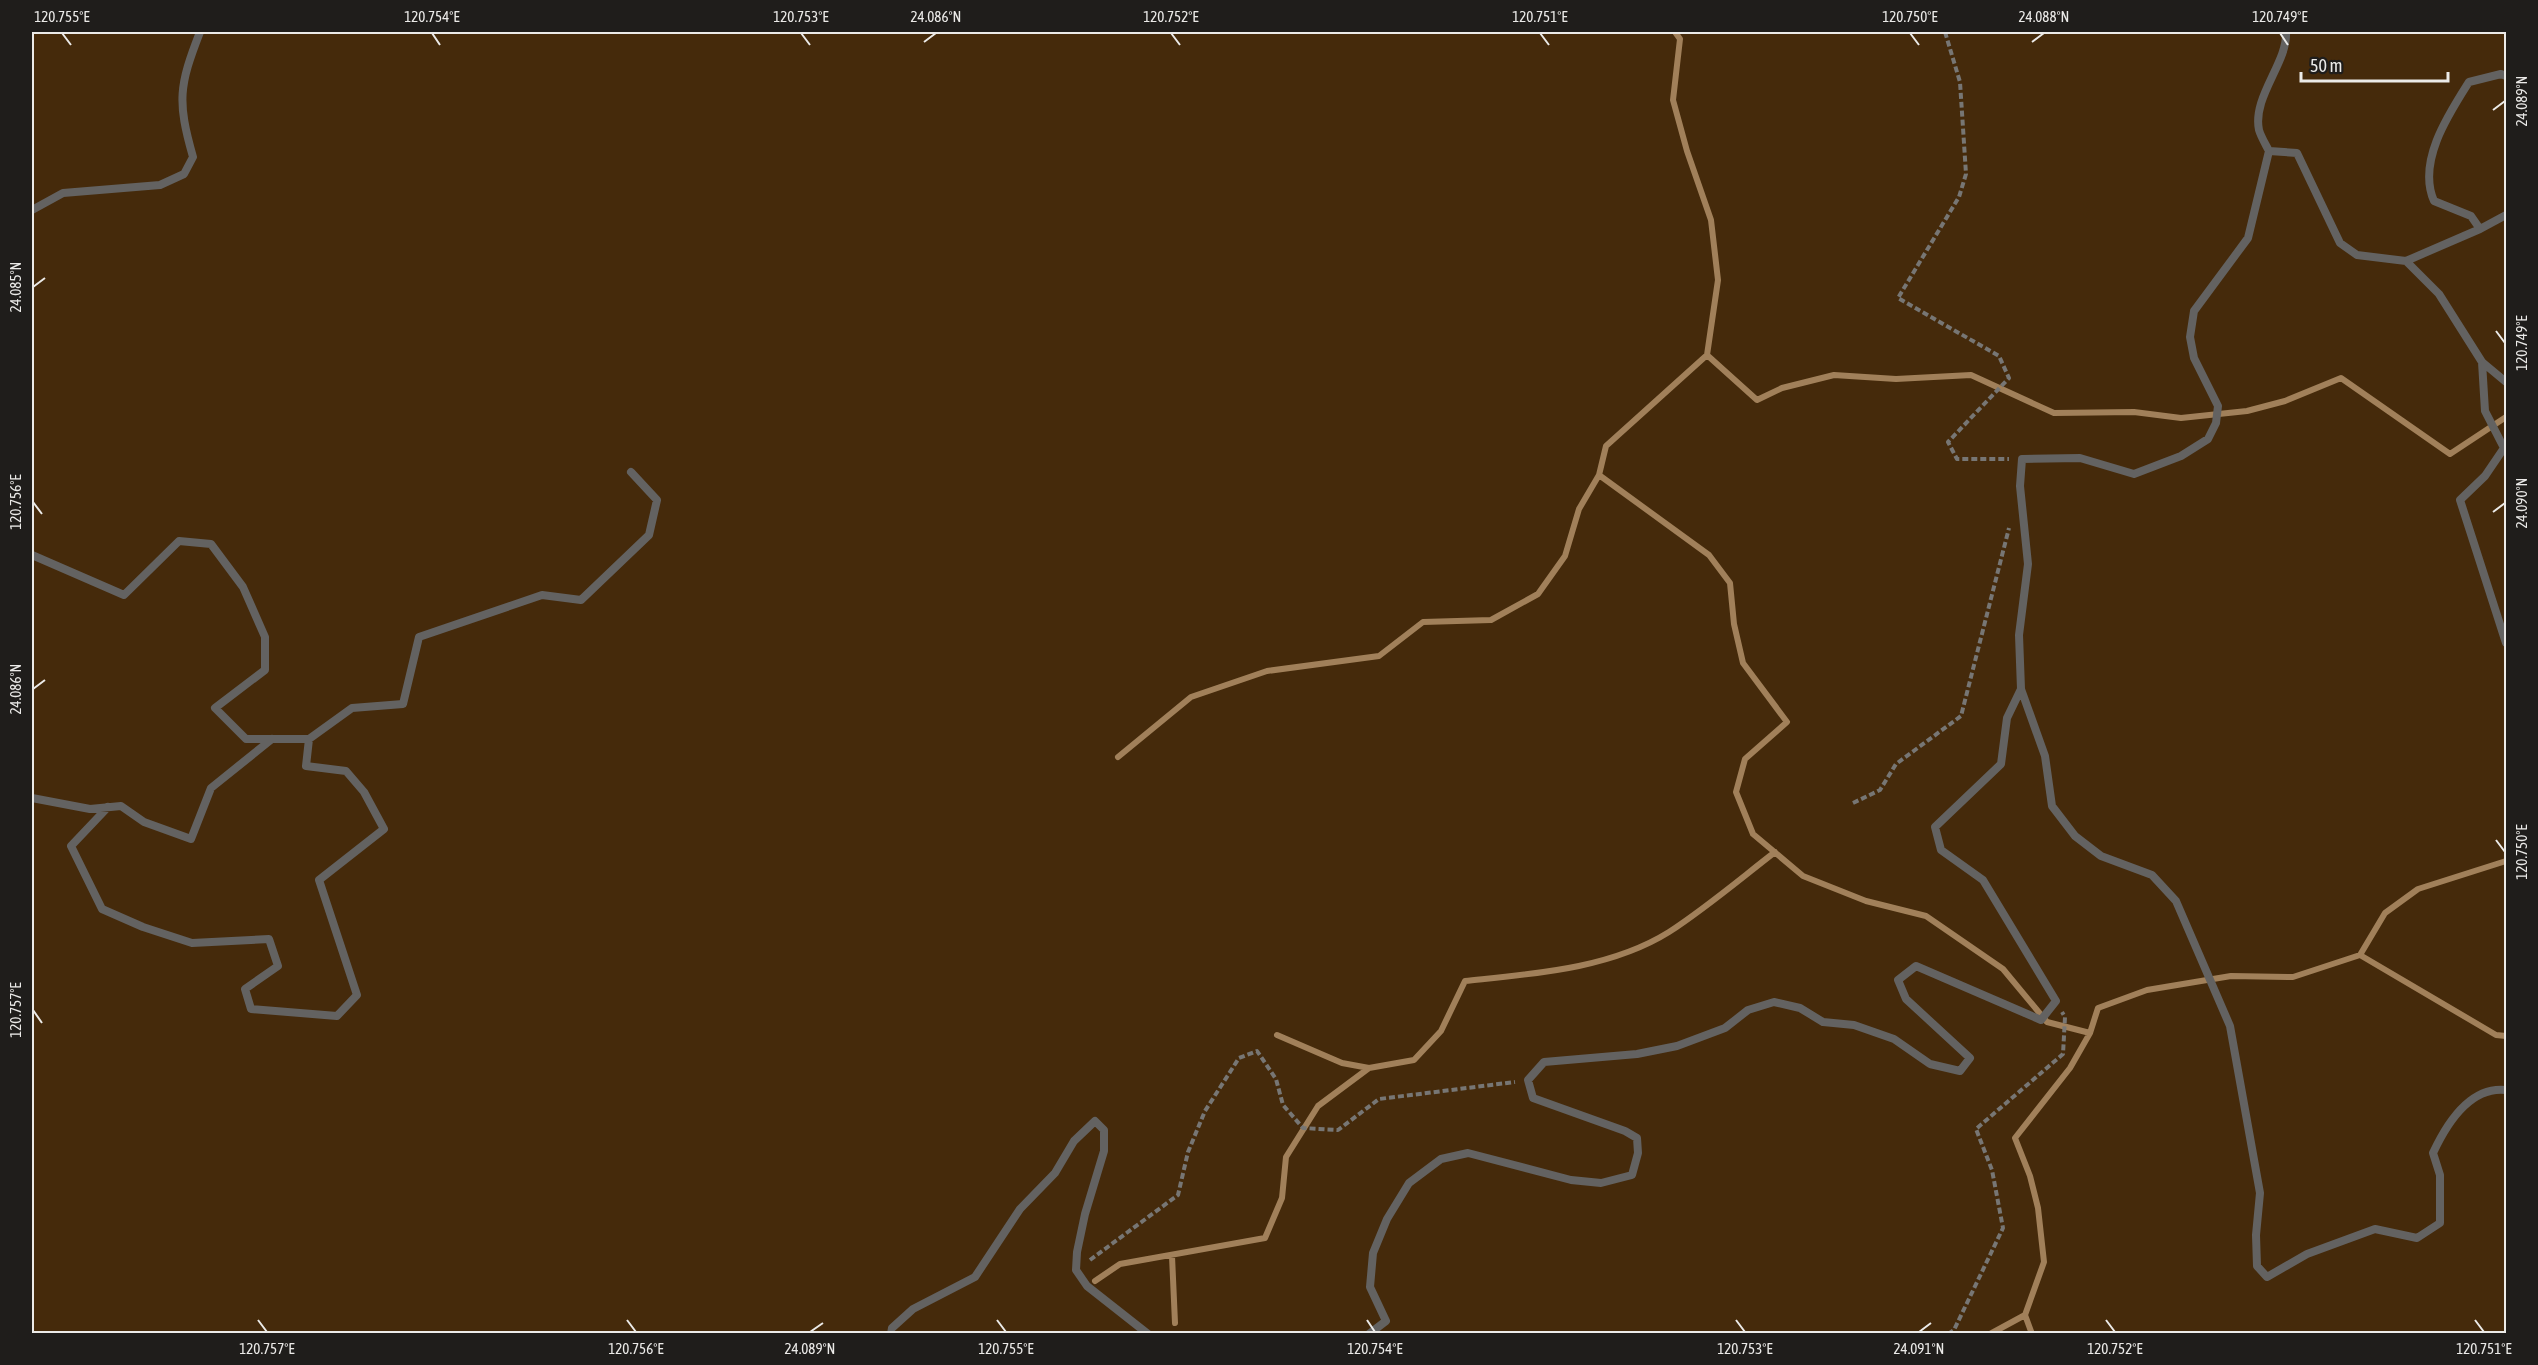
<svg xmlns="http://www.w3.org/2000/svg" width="2538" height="1365" viewBox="0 0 2538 1365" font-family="'Asap Condensed',sans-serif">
<rect width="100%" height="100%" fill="#1f1d1b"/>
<path fill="#452a0b" d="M32 32H2506V1333H32Z"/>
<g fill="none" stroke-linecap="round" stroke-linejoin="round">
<path stroke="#a1805a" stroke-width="6" d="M1675 32 1680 39 1673 100 1687 151 1711 220 1718 280 1707 355 1606 446 1599 475 1709 555 1730 583 1734 624 1743 663 1787 722 1745 759 1736 792 1753 834 1803 876 1866 901 1926 916 2003 969 2047 1022 2090 1033 2070 1068 2015 1138 2030 1176 2038 1208 2044 1262 2025 1315 2032 1334
M1707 355 1757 400 1782 388 1834 375 1896 379 1971 375 2054 413 2134 412 2181 418 2247 411 2285 401 2341 378 2450 454 2506 417
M1118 757 1191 697 1267 671 1379 656 1423 622 1491 620 1538 594 1565 556 1579 509 1599 475
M2360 955 2385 913 2418 889 2506 861
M2090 1033 2098 1008 2147 990 2231 976 2293 977 2360 955 2496 1035 2506 1036
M1277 1035 1342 1063 1369 1068
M1172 1256 1175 1323
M1095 1281 1120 1264 1265 1238 1282 1198 1286 1157 1318 1106 1369 1068 1414 1060 1441 1031 1465 981C1532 974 1610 969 1669 932 1706 908 1740 879 1775 852
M1990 1334 2025 1315"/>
<path stroke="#777674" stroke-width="4" stroke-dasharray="6 3" stroke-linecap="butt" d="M1945 32 1960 82 1966 174 1959 197 1898 298 1999 356 2009 378 1948 442 1957 459H2009
M1853 803 1880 790 1896 764 1961 716 2009 528
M1090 1260 1178 1195 1188 1152 1205 1111 1239 1058 1257 1051 1276 1079 1283 1105 1303 1128 1338 1130 1379 1099 1515 1082
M1948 1334 1954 1330 2003 1228 1992 1170 1976 1129 2063 1054 2065 1017 2062 1012"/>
<path stroke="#636261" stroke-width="8" d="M2269 151 2297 153 2340 243 2357 255 2406 261 2439 294 2482 362 2506 382
M32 210 63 193 160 185 184 174 193 157C177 101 179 86 200 32
M2480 229 2506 215
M2406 261 2480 229 2471 216 2434 201C2417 162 2448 115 2469 82L2501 74 2506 76
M2482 362 2485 411 2504 448 2485 476 2460 500 2506 643
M32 555 124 595 179 541 211 544 243 587 265 637V670L215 708 246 739H309L352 708 403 704 419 637 542 595 581 600 649 535 657 500 631 472
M2021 689 2045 756 2052 806 2075 836 2101 856 2152 875 2176 901 2230 1026 2260 1193 2256 1235 2257 1266 2267 1277 2307 1254 2375 1229 2417 1238 2440 1223V1175L2433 1153C2446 1125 2470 1086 2506 1090
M32 798 90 809 121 806 144 822 191 839 211 788 272 739
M108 807 71 846 102 909 143 927 192 943 269 939 278 966 245 989 251 1009 337 1016 357 995 319 880 384 829 364 792 346 771 306 766 309 739
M891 1334 892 1328 913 1309 975 1277 1020 1209 1055 1173 1074 1141 1095 1121 1104 1130V1151L1085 1214 1077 1252 1076 1270 1087 1286 1148 1334
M1369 1334 1386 1321 1370 1287 1373 1253 1387 1219 1409 1183 1441 1159 1468 1153 1571 1180 1601 1183 1632 1175 1638 1153 1637 1138 1625 1131 1533 1098 1528 1080 1544 1062 1637 1054 1677 1046 1725 1028 1748 1010 1774 1002 1800 1008 1823 1022 1854 1025 1894 1039 1930 1064 1960 1071 1970 1058 1906 999 1898 980 1916 966 2041 1020 2056 1001 1983 880 1941 850 1935 827 2001 764 2007 718 2021 689 2019 635 2028 564 2020 486 2022 459 2080 458 2134 474 2181 456 2208 439 2216 423 2218 406 2194 358 2190 337 2194 311 2248 238 2269 151C2266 145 2261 137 2259 130 2252 97 2288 62 2286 32"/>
</g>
<path fill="none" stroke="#ebeae8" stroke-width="2" d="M62 33 71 45M432 33 440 45M801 33 810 45M1171 33 1180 45M1540 33 1549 45M1910 33 1919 45M2280 33 2288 45M924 42 936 33M2032 42 2044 33M2493 110 2505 101M33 287 45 278M2496 331 2505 343M33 502 42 514M2493 512 2505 503M33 689 45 680M2496 840 2505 852M33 1010 42 1023M258 1320 267 1332M627 1320 636 1332M997 1320 1006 1332M1367 1320 1375 1332M1736 1320 1745 1332M2106 1320 2115 1332M2475 1320 2484 1332M810 1332 823 1323M1919 1332 1931 1323"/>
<rect width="2538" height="1365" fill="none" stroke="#1f1d1b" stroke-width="66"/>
<path d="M2301 72v9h147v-9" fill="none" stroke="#ebeae8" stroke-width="3"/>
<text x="2310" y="72" font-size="18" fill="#ebeae8" stroke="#1f1d1b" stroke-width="4.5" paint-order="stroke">50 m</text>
<rect x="33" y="33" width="2472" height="1299" fill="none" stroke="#ebeae8" stroke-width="2"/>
<g font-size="15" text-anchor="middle" fill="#ebeae8">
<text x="62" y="22">120.755°E</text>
<text x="432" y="22">120.754°E</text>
<text x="801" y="22">120.753°E</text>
<text x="936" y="22">24.086°N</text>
<text x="1171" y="22">120.752°E</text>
<text x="1540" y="22">120.751°E</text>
<text x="1910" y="22">120.750°E</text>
<text x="2044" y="22">24.088°N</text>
<text x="2280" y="22">120.749°E</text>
<text transform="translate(2522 101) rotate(-90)" y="5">24.089°N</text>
<text transform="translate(16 287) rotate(-90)" y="5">24.085°N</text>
<text transform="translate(2522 343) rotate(-90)" y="5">120.749°E</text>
<text transform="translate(16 502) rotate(-90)" y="5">120.756°E</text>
<text transform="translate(2522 503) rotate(-90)" y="5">24.090°N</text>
<text transform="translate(16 689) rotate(-90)" y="5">24.086°N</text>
<text transform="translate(2522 852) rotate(-90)" y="5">120.750°E</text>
<text transform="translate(16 1010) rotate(-90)" y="5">120.757°E</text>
<text x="267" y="1354">120.757°E</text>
<text x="636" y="1354">120.756°E</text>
<text x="810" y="1354">24.089°N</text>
<text x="1006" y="1354">120.755°E</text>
<text x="1375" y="1354">120.754°E</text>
<text x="1745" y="1354">120.753°E</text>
<text x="1919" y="1354">24.091°N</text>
<text x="2115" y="1354">120.752°E</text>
<text x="2484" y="1354">120.751°E</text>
</g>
</svg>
